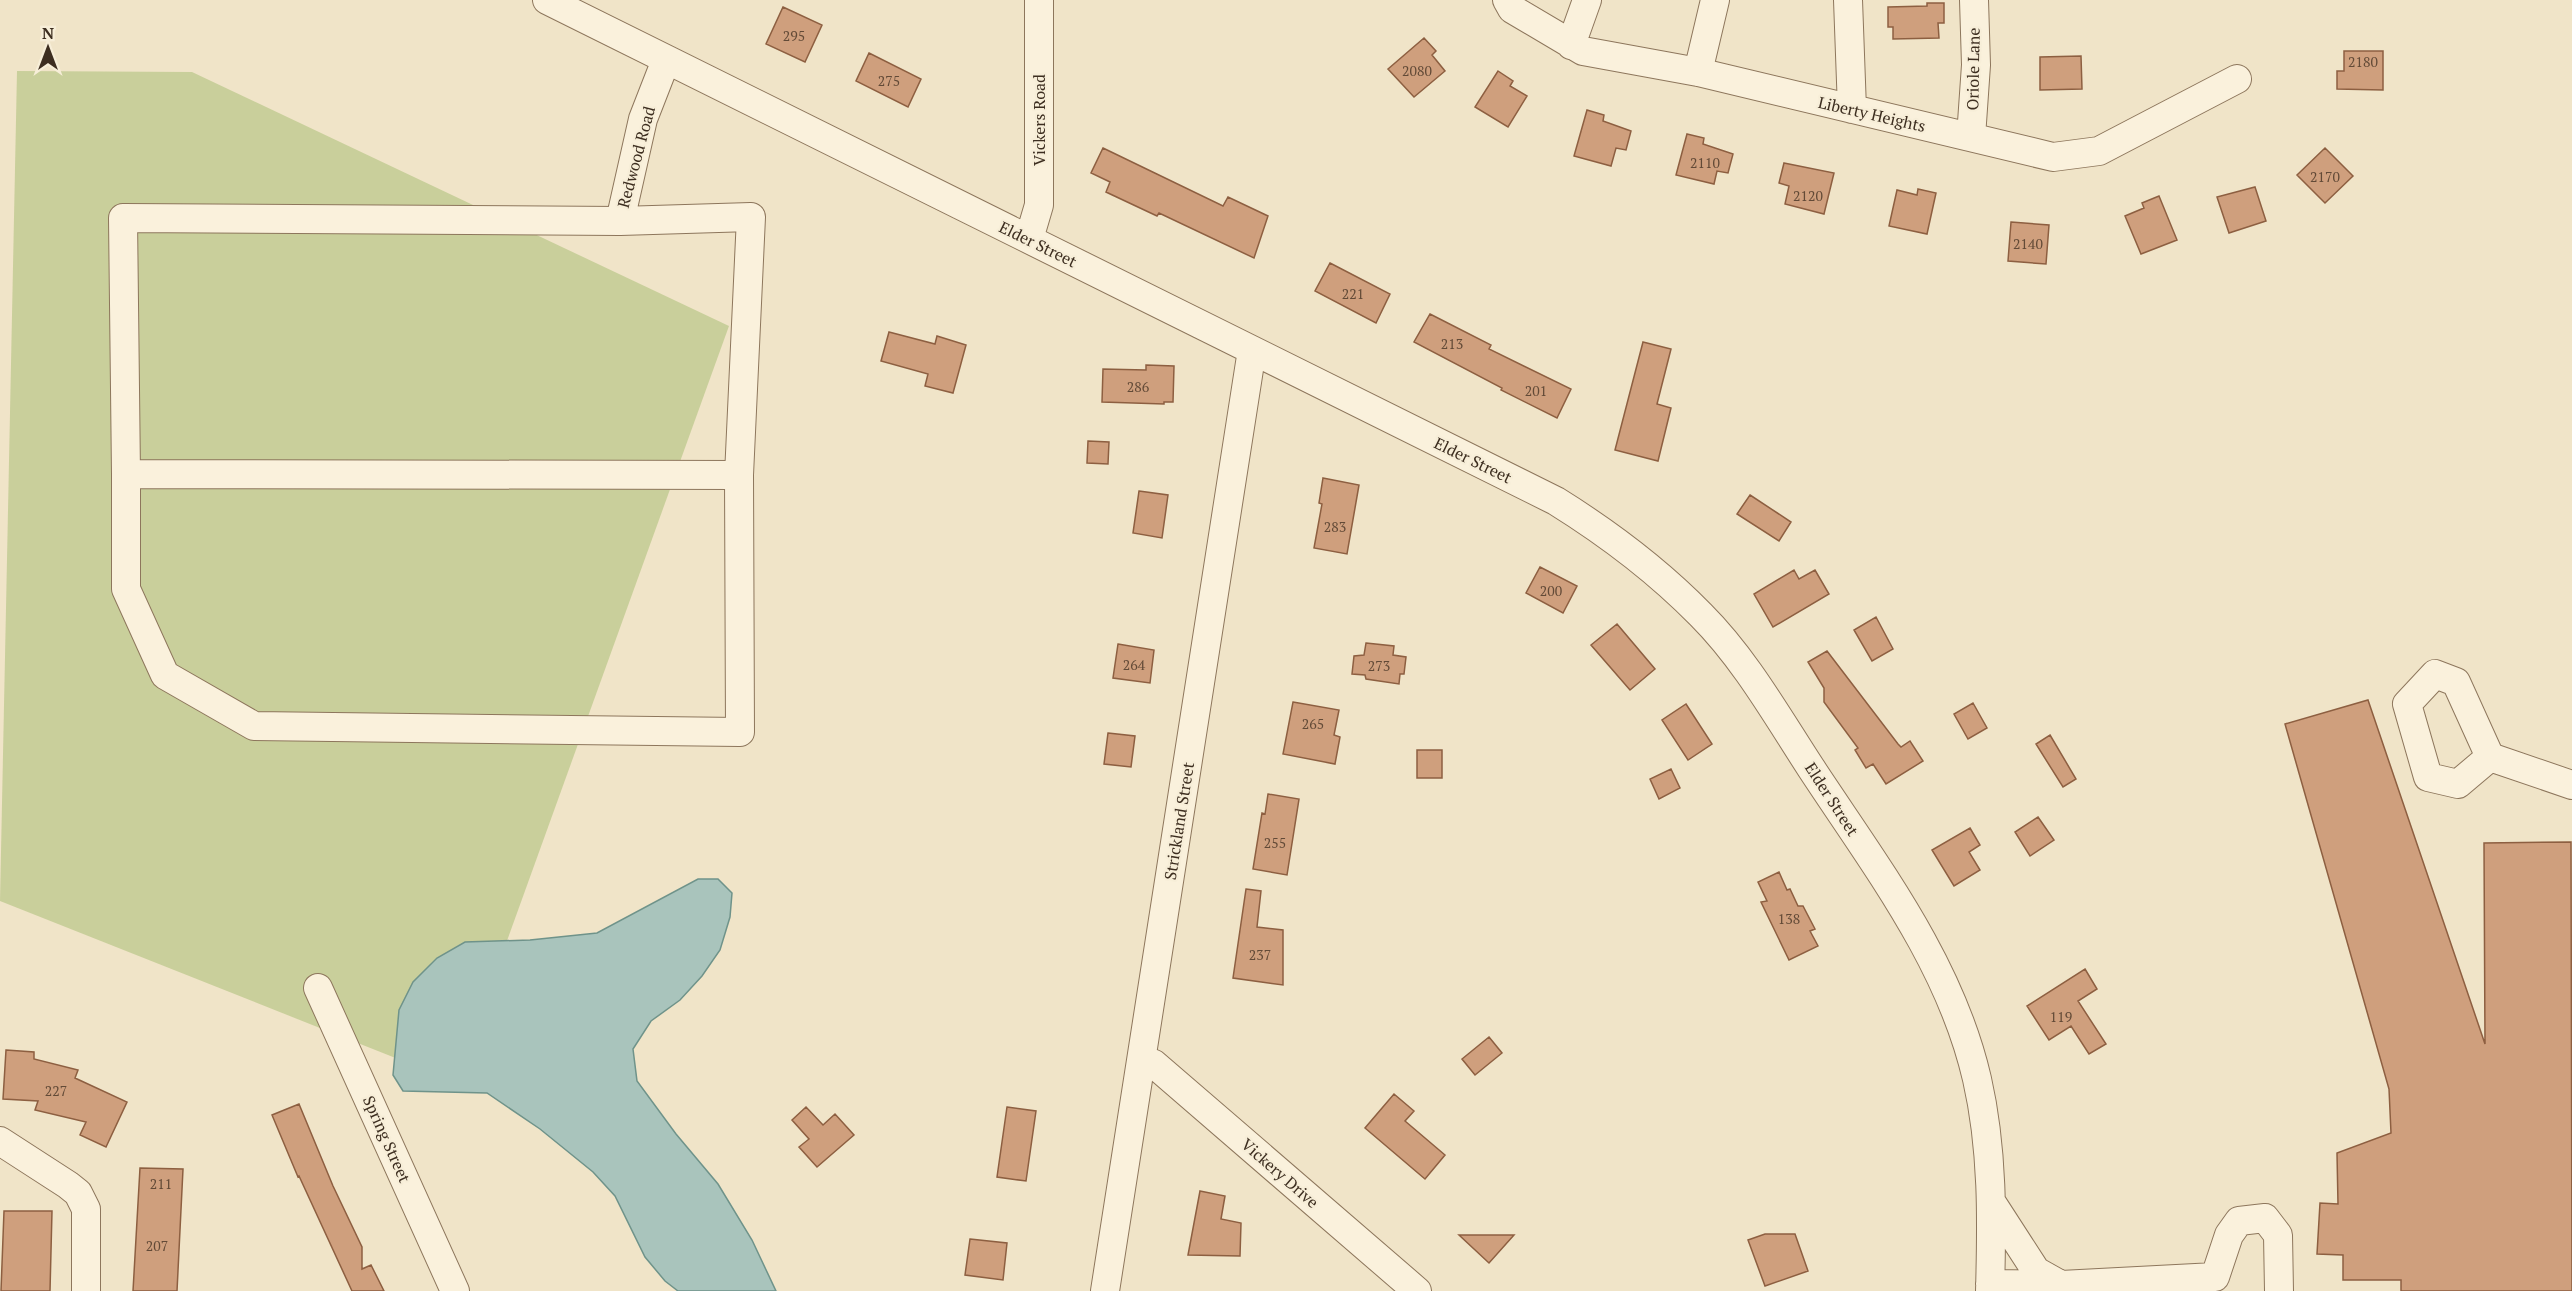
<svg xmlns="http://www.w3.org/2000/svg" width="2572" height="1291" viewBox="0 0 2572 1291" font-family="'PT Serif',serif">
<rect width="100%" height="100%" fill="#f0e4c8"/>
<path fill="#c9cf9b" d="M17 71 192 72 729 326 456 1082 0 901Z"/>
<path fill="#a9c4bc" stroke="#6f938a" stroke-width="1.5" d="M698 879H718L732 893 730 917 720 950 702 976 680 1000 651 1021 633 1049 637 1081 676 1134 718 1184 752 1240 776 1291H678L665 1281 645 1257 615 1196 593 1172 540 1129 487 1093 403 1091 393 1075 399 1010 413 982 437 958 465 942 530 940 597 933Z"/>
<path fill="#cf9f7d" stroke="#8d5f41" stroke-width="1.5" d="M1927 3H1944V23H1938L1939 38 1893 39V27H1888V7L1927 6Z
M783 7 822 25 805 62 766 44Z
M1424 38 1436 51 1432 55 1445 71 1414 97 1388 69Z
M2344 51H2383V90L2337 89V71H2344Z
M869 53 921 79 908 107 856 81Z
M2081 56 2082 89 2040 90V57Z
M1498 71 1513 81 1510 86 1527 96 1508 127 1475 107Z
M1587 110 1604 115 1603 121 1631 131 1626 150 1616 148 1611 166 1574 156Z
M1687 134 1704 138 1703 144 1733 154 1728 173 1717 171 1714 184 1676 175Z
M1103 148 1223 206 1228 197 1268 216 1254 258 1159 213 1157 216 1106 192 1110 182 1091 173Z
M2325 148 2353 176 2325 203 2297 175Z
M1784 163 1834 173 1824 214 1785 204 1789 186 1779 183Z
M2255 187 2266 221 2229 233 2217 197Z
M1918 189 1936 193 1927 234 1889 226 1897 190 1917 195Z
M2159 196 2177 240 2141 254 2125 216 2144 208 2142 203Z
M2011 222 2049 225 2046 264 2008 261Z
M1330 263 1390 294 1376 323 1315 291Z
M1430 314 1491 345 1489 349 1571 389 1557 418 1501 390 1502 388 1414 342Z
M889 332 935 344 937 336 966 345 953 393 925 386 928 374 881 361Z
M1643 342 1671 349 1657 404 1671 408 1658 461 1615 450Z
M1146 365 1174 366 1173 402H1164V404L1102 402 1103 369 1146 370Z
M1088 441 1109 442 1108 464 1087 463Z
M1323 478 1359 485 1347 554 1314 548 1322 504 1319 503Z
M1139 491 1168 495 1162 538 1133 533Z
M1750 495 1791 522 1779 541 1737 514Z
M1540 567 1577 586 1563 613 1526 593Z
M1794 570 1799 579 1815 570 1829 594 1773 627 1754 594Z
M1876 617 1893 649 1872 661 1854 630Z
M1617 624 1655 669 1630 690 1591 645Z
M1366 643 1394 646 1393 655 1406 657 1404 674H1400L1399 684 1366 679 1365 675 1352 674 1354 656 1364 655Z
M1118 644 1154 650 1150 683 1113 678Z
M1827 651 1898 744 1901 747 1910 741 1923 761 1886 784 1873 764 1866 768 1855 750 1858 748 1824 702V688L1808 662Z
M2368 700 2485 1044 2484 843 2571 842 2572 1291H2401V1280H2343V1255L2317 1254 2320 1203 2338 1204 2337 1153 2391 1133 2389 1089 2285 724Z
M1293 702 1339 710 1334 735 1340 737 1335 764 1283 754Z
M1973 703 1987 728 1968 739 1954 714Z
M1686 704 1712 744 1688 760 1662 720Z
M1108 733 1135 736 1131 767 1104 764Z
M2050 735 2076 779 2063 787 2036 744Z
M1417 750H1442V778H1417Z
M1671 769 1680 788 1659 799 1650 779Z
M1268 794 1299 799 1287 875 1253 869 1262 813 1265 814Z
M2038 817 2054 840 2030 856 2015 832Z
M1970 828 1980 845 1969 852 1980 870 1954 886 1932 850Z
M1779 872 1787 890 1790 889 1798 906H1803L1815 929 1810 931 1818 946 1789 960 1761 902 1767 901 1758 882Z
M1246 889 1261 891 1257 927 1283 930V985L1233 978Z
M2085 969 2097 989 2078 1001 2106 1044 2089 1054 2071 1026 2049 1040 2027 1006Z
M1489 1037 1502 1053 1475 1075 1462 1059Z
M6 1050 34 1052V1059L78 1070 75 1078 127 1102 106 1147 80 1135 86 1122 35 1110 38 1101 3 1099Z
M1394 1094 1414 1111 1405 1121 1445 1155 1425 1179 1365 1128Z
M299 1104 333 1186 362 1247V1269L371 1265 384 1291H352L299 1176 298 1177 272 1115Z
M806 1107 823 1125 835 1114 854 1135 817 1167 799 1147 809 1139 792 1120Z
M1007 1107 1036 1111 1026 1181 997 1177Z
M140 1168 183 1169 177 1291H133Z
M1200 1191 1225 1196 1221 1219 1241 1223 1240 1256 1188 1255Z
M4 1211H52L50 1291H1Z
M1765 1234H1795L1808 1271 1765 1286 1748 1240Z
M1459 1235H1514L1489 1263Z
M970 1239 1007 1243 1003 1280 965 1275Z"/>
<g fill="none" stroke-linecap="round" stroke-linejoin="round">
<g stroke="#8d765c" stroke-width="30">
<path id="minor" d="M547 0 1556 501C1609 534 1657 570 1701 615 1745 659 1777 716 1811 768 1876 867 1950 962 1977 1079 1993 1149 1992 1220 1990 1291
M1507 0 1512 9 1583 51 1698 72 2053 157 2099 151 2237 79
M1848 0 1852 109
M1571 45 1587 0
M1698 72 1715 0
M1971 137 1976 65 1974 0
M751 217 739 475 126 474 123 218 620 221Z
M620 221 643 119 666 60
M1029 239 1039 205V0
M126 474V589L165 675 254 726 740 732 739 475
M2490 757 2458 784 2428 777 2407 704 2435 674 2456 682 2490 757 2572 785
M318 988 455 1291
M1142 1059 1154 1064 1417 1291
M0 1141 68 1185 78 1193 86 1209V1291
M1992 1203 2036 1271 2061 1285
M1990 1284 2061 1285 2215 1277 2229 1235 2239 1221 2265 1218 2278 1235 2279 1291
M1105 1291 1252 350"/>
</g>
<use href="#minor" stroke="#faf1dc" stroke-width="28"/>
</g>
<g text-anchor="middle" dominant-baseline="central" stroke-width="4.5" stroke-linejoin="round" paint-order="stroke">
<g font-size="14" fill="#624a37">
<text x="794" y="35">295</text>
<text x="2363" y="61">2180</text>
<text x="1417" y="70">2080</text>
<text x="889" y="80">275</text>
<text x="1705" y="162">2110</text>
<text x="2325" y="176">2170</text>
<text x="1808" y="195">2120</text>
<text x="2028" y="243">2140</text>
<text x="1353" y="293">221</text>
<text x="1452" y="343">213</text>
<text x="1138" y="386">286</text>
<text x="1536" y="390">201</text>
<text x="1335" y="526">283</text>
<text x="1551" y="590">200</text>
<text x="1134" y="664">264</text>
<text x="1379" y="665">273</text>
<text x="1313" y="723">265</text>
<text x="1275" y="842">255</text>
<text x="1789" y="918">138</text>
<text x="1260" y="954">237</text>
<text x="2061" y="1016">119</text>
<text x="56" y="1090">227</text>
<text x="161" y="1183">211</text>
<text x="157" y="1245">207</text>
</g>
<g font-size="16" fill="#3d2e20" stroke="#f7eed8">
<text transform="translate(1973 69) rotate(-89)">Oriole Lane</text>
<text transform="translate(1872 114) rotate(13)">Liberty Heights</text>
<text transform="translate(1039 120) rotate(-90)">Vickers Road</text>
<text transform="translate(636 157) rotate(-75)">Redwood Road</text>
<text transform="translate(1038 244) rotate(26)">Elder Street</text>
<text transform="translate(1473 460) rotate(26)">Elder Street</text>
<text transform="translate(1832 799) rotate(57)">Elder Street</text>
<text transform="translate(1179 821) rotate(-81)">Strickland Street</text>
<text transform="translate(387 1139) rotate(66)">Spring Street</text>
<text transform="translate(1280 1173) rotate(41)">Vickery Drive</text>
</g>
</g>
<g transform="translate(48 48)" stroke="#f7eed8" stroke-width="4.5" paint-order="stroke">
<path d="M0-4.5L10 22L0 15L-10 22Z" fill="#3d2e20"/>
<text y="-9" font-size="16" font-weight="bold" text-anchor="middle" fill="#3d2e20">N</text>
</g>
</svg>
